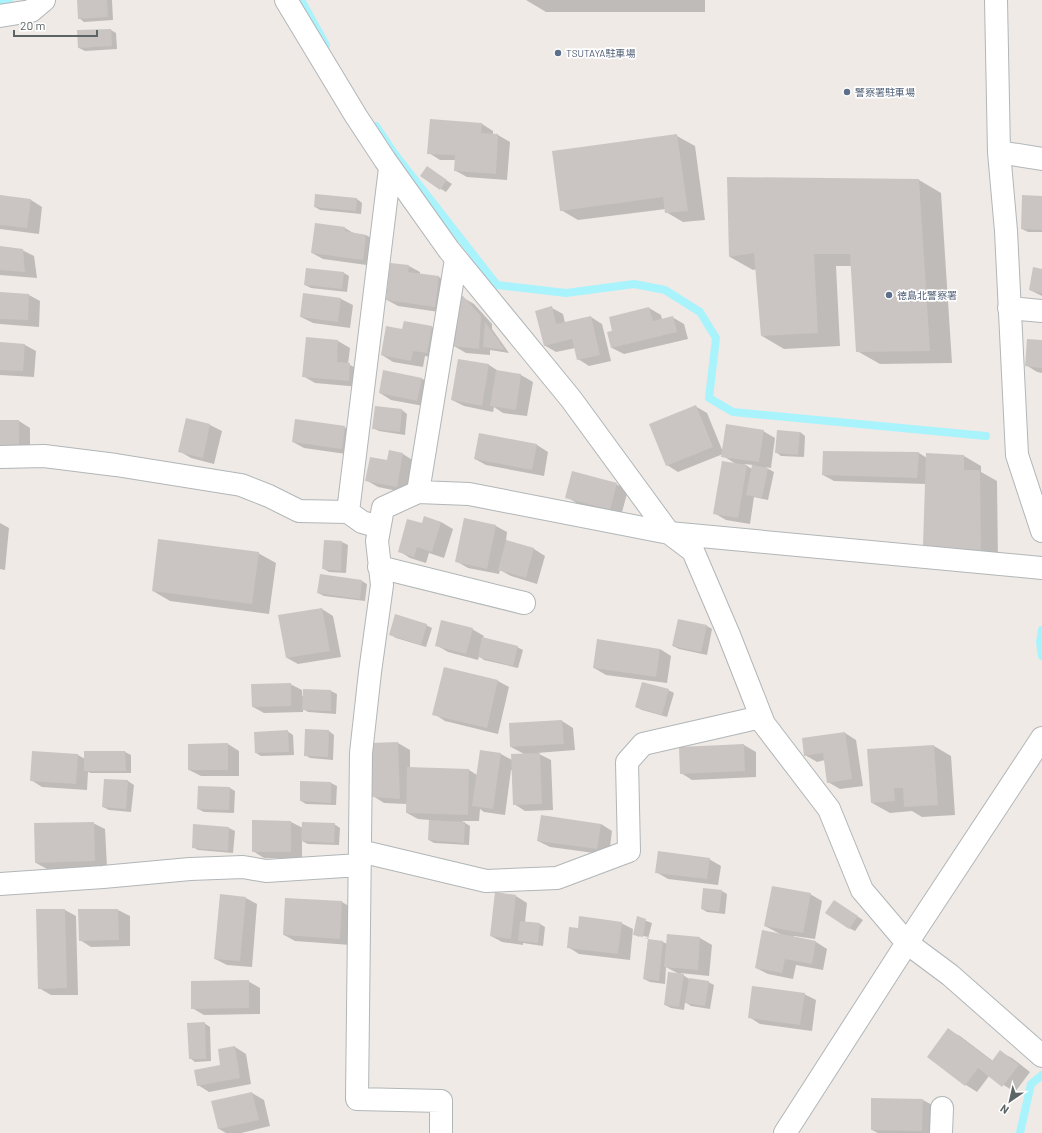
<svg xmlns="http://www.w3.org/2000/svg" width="1042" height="1133" viewBox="0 0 1042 1133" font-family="Barlow,'Noto Sans JP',sans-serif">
<rect width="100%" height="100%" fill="#efeae6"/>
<path fill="#0003" fill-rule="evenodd" d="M78 0H112L113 20 84 22 79 18Z
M526 0H705V12H546Z
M111 30 116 33 117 49 85 51 79 48Z
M482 124 493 131V135H498L510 142 507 180 467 177 456 171V160H440L429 153Z
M677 136 695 146 705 220 683 222 666 212V209L578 220 561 210 553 152Z
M432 171 452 184 446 192 441 189Z
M728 178 919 180 941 193 952 363 880 364 857 351 852 266H836L840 346 784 349 762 336 757 269 753 270 730 257Z
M0 196 31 200 42 207 39 234 0 229Z
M1042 197V232H1028L1022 229Z
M357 199 362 203 361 214 320 210 315 207Z
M345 228 355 234 366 235 377 242 374 266 323 259 312 253Z
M0 247 22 250 34 256 37 278 0 275Z
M409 266 420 272V275L439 277 450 284 446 313 398 306 387 300Z
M1042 270V296L1030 290Z
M344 273 349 276 347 292 311 288 305 285Z
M0 293 29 295 40 301 39 327 0 324Z
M304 294 341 299 353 305 350 328 313 323 301 317Z
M462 297 474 304 492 324V329L509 353 490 350V355L466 353 454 346Z
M552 308 563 314 565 323 591 317 602 324 611 361 589 366 578 359 575 348 556 352 544 345Z
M649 308 661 315 662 320 672 317 684 324 688 339 624 354 612 348 609 332 614 331Z
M404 322 432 327 444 334 439 359 425 356 423 367 393 362 382 355 403 330Z
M338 341 350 348 348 364 362 371 360 387 315 383 303 376Z
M1042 341V373L1037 372 1026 365Z
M0 343 25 345 36 351 34 377 0 375Z
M459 360 489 365 500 372 521 375 533 382 527 416 503 413 494 407 493 412 464 406 452 400Z
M421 378 433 385 429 407 391 400 380 393Z
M695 406 707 413 723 452 763 431 775 438 771 468 765 467 774 472 768 500 754 497 750 524 726 520 714 513 736 464 723 456V454L678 472 667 465ZM744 464 753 465 752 469Z
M402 410 407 414 405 435 379 431 373 428Z
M187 419 210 425 222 431 214 464 191 458 179 451Z
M0 421H19L30 428V455L0 454Z
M344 427 356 433 353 455 304 448 293 442Z
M800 432 805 436 804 457 781 456 776 452Z
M480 434 537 445 548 452 544 476 486 465 475 459Z
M919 453 927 458V454L964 456 981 466V472L997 481 998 561 941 555 924 545 926 484 834 481 823 475Z
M403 454 414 461 408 493 378 487 366 480 388 461Z
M616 484 628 490 621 516 578 504 567 497Z
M424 518 441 522 453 529 444 558 429 553 426 563 410 558 399 551 422 525Z
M465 519 496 526 507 532 506 541 534 549 545 556 537 584 511 576 500 570 499 574 468 568 456 561Z
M0 523 9 528 5 570 0 569Z
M325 541 342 542 348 545 346 573 329 572 324 569Z
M258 553 276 563 269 614 170 601 153 591Z
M362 581 367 584 365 601 324 596 318 593Z
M322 609 333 616 341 657 298 664 287 658Z
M679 620 707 626 712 629 707 655 679 649 673 646Z
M426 625 432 628 426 647 396 638 390 634Z
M472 629 484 636 483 638 517 647 523 650 518 668 484 660 479 656 478 660 448 652 436 645Z
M660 649 671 656 667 683 606 675 594 668Z
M444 668 498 681 509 687 498 734 445 721 434 714Z
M290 684 302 690V696H304V690L331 691 337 694 336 714 308 712 303 709V712L264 713 253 707Z
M668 690 674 693 667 717 642 710 636 707Z
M562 721 573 728 575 750 537 753 551 760 553 810 525 811 514 804 512 770H511L505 815 484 812 480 809 479 821H462L470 826 469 845 434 843 429 840 430 820 418 819 407 813V804L384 803 373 796 371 744 398 743 410 750V768L469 770 477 775 501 754 512 760 524 754 511 747Z
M287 731 293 735 294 755 261 756 256 753Z
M329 731 334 735 333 760 310 758 305 755Z
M845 733 856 740 863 786 840 789 828 782 825 760 817 762 805 755Z
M228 744 239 751V776H201L189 770Z
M744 745 756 752V777L692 780 681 773Z
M934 746 951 756 955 815 922 817 912 811 890 813 872 803Z
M125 752 131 755V773H91L88 772 87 790 42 787 31 780 78 755 85 759Z
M105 780 128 781 134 785 131 812 109 810 103 807Z
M301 782 331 783 337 786 336 805 306 804 301 801Z
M230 788 235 791 234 813 204 812 198 809Z
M291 822 303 828 334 824 340 828 339 845 308 844 302 841V858H264L253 851Z
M93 823 105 829 107 867 47 869 36 863Z
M601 824 612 831 609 855 550 847 538 841Z
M194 825 229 828 235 831 233 853 198 850 193 847Z
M709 859 721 866 718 885 668 879 656 872Z
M722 891 727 894 725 914 707 912 702 909Z
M810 894 822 901 815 939 794 936 793 937 816 942 827 949 823 970 796 965 793 979 768 974 756 968 780 934 765 926Z
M516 896 527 903 525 922 540 924 545 927 543 946 523 943V945L502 942 491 936Z
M246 898 257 904 252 967 227 965 215 959Z
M286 899 342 902 354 909 351 945 295 941 284 935Z
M840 905 863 920 855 931 849 928Z
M65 910 76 916 78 995H51L39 988Z
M79 910H118L130 916V946L91 947 80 940Z
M638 918 652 923 648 939 639 937 647 939 648 937 639 935V937L634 934Z
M621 923 633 929 630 960 579 954 568 947 579 929Z
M668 935 700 938 712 945 709 976 680 973 689 979 708 982 714 985 710 1009 691 1006 685 1002 684 1010 671 1008 665 1005 679 974 666 967 665 984 650 982 644 979 648 940 663 942 667 944Z
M248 981 260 988V1014L204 1015 192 1008Z
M804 994 816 1000 812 1031 760 1024 749 1017Z
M204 1023 210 1027 211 1061 195 1062 190 1058Z
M948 1030 960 1036 993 1061 1000 1052 1012 1058 1030 1072 1015 1092 989 1076 977 1092 966 1085 928 1057Z
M235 1047 246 1054 251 1084 209 1092 198 1085 222 1066Z
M252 1093 264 1100 270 1126 241 1133H226L219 1129 212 1102Z
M923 1100 934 1106V1133H878L872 1130Z"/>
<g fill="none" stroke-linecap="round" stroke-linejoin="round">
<path stroke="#a9f3fc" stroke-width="8" d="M301 0 326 45
M0 4H4L9 0
M376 126 394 153 497 285 566 293 634 284 665 290 700 312 716 338 709 398 733 412 986 436
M1042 630 1040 642 1042 656
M1020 1133 1031 1084 1042 1075"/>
</g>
<path fill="#cac5c3" d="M77 0H107L108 17 78 19Z
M111 29 112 46 78 48 77 30Z
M430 119 482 123 481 133 498 134 496 174 454 171 455 155 427 154Z
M677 134 688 211 665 213 663 197 560 211 552 151Z
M427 166 447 180 440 190 420 176Z
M727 177 919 179 930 351 856 352 850 254H814L818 333 761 336 754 253 729 257Z
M315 194 357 198 356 211 314 207Z
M0 195 31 199 27 228 0 225Z
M1022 195 1042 196V230L1021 229Z
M315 223 345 227V231L366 235 363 260 311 253Z
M0 246 23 249 25 272 0 270Z
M390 263 409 265 408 272 439 276 435 307 386 300Z
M1033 267 1042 269V293L1029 290Z
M306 268 344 272 342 289 304 285Z
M0 292 29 294 28 320 0 319Z
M303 293 341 298 338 322 300 317Z
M463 296 481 316 479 349 453 346 458 297Z
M552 306 556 324 591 316 600 355 577 360 572 339 544 346 535 311Z
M649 307 653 321 673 316 677 332 611 348 607 332 612 331 609 317Z
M404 321 432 326 427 353 413 351 411 361 381 355 386 326 402 329Z
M485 322 505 350 483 347Z
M306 337 338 340 337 362 350 363 349 381 302 377Z
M1027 339 1042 340V368L1025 366Z
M0 342 25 344 23 371 0 370Z
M458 359 489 364 482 406 451 400Z
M383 370 422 378 417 401 379 393Z
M496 370 521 374 516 410 490 406Z
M696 405 713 447 666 466 649 424Z
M375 406 402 409 400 432 372 429Z
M186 418 210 424 203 458 178 452Z
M295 419 345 426 342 449 292 442Z
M0 420H19V449L0 448Z
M726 424 764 430 759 462 721 457Z
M777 430 800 432 798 455 775 453Z
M479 433 537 444 532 470 474 459Z
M389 450 403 453 397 487 365 481 370 457 387 460Z
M823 451 919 452 917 478 822 475Z
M926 453 964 455V470H980L981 552 923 545Z
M722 461 747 465 738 518 713 514Z
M752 465 768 468 762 498 746 495Z
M572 471 617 483 610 510 565 498Z
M424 516 441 522 432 552 417 547 414 557 398 552 407 519 422 523Z
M464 518 496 525 487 569 455 562Z
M158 539 259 552 252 604 152 591Z
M324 540 342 541 341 571 322 569Z
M506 540 534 548 526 578 498 570Z
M320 574 362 580 360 599 317 593Z
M322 608 330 651 286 658 278 615Z
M395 614 427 624 421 645 389 635Z
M678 619 707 625 701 652 672 646Z
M441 620 473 628 466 654 435 646Z
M482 637 518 646 513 666 478 657Z
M597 639 660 649 656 677 593 668Z
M444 667 498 680 487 728 432 715Z
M642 682 669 689 662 715 635 707Z
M291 683V706L252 707 251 684Z
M303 689 331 690V711L302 710Z
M562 720 564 744 510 747 509 723Z
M305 729 329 730 328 757 304 756Z
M288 730 289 752 255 753 254 732Z
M845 732 852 779 827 783 823 753 804 756 802 738Z
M398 742 400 799 372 797 370 743Z
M228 743V770H188V744Z
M744 744 745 771 680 774 679 747Z
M934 745 938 805 904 807 903 788H894L895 801 871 803 867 749Z
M480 750 501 753 493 809 472 806Z
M32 751 78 754 76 784 30 781Z
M84 751H125L126 771H84Z
M540 753 542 804 513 805 511 754Z
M407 767 469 769 468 815 406 813Z
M104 779 128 780 126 809 102 807Z
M300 781 331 782V803L300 801Z
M198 786 230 787 229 810 197 809Z
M541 815 601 824 597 849 537 841Z
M252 820 291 821V852H252Z
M429 820 465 822 464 843 428 840Z
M94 822 95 861 35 863 34 823Z
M302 822 335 823 334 843 301 841Z
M193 824 229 827 228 851 192 848Z
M658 851 710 858 707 879 655 873Z
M772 886 811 893 803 933 764 926Z
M703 888 722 890 719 912 701 909Z
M495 892 516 895 511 939 490 936Z
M220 894 246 897 240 961 214 959Z
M285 898 342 901 340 939 283 935Z
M834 900 858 916 849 929 825 913Z
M36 909H65L67 988 38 989Z
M78 909H118L119 940 79 941Z
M579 916 622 922 618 954 567 948 569 927 578 928Z
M637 916 646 919 643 937 633 935Z
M520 921 540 923 538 943 518 941Z
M762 930 816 941 812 964 785 959 782 973 755 968Z
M667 934 700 937 698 970 664 967Z
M648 939 663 941 659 981 643 979Z
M668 972 684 974 679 1007 664 1005Z
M689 978 709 981 705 1006 685 1003Z
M249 980V1008L191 1009V981Z
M752 986 805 993 800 1025 748 1018Z
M205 1022 206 1059H189L187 1023Z
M948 1028 992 1061 1000 1050 1019 1065 1002 1087 978 1068 965 1086 927 1057Z
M235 1046 240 1078 197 1086 194 1070 220 1065 218 1049Z
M252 1092 259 1120 218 1129 211 1101Z
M871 1098 923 1099 922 1131 871 1130Z"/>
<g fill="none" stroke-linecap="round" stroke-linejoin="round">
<g stroke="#b1b6b8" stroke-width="24">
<path id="minor" d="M286 0 356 116 385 160 449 250 571 399 669 533 693 551 729 635 764 724 829 809 862 890 907 943 950 975 1042 1056
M996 0 999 152 1006 231 1017 455 1042 531
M0 16 31 11 44 0
M999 152 1042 159
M1009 308 1042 311
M0 457 44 456 116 465 241 485 269 496 299 511 348 512 362 522 379 527
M418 492 456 259
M348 512 390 168
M379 567 524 603
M360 851 486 881 557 878 629 851 627 762 643 744 761 717
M0 884 103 877 190 869 243 867 266 871 360 865
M441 1133V1101L357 1099 361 753 370 672 382 585 377 541 383 508 418 492 469 494 669 533 1042 568
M785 1133 907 943 1042 738
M941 1133 942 1108"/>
</g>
<use href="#minor" stroke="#fff" stroke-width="22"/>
</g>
<g fill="#5c6f8a" stroke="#fff" stroke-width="1.5">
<circle cx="558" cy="53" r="4"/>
<circle cx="847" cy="92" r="4"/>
<circle cx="889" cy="295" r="4"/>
</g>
<g text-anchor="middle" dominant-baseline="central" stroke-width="3.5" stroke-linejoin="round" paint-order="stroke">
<g font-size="10" fill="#4e5e75" stroke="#fff" text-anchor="start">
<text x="566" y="53">TSUTAYA駐車場</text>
<text x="855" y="92">警察署駐車場</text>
<text x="897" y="295">徳島北警察署</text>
</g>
</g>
<g transform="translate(1010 1101) rotate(214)" stroke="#ffffff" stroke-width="3" paint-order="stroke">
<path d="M0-3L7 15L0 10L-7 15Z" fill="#5d6466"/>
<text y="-6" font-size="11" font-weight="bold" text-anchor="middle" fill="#5d6466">N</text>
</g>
<path d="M14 30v6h83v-6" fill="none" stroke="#5d6466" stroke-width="2"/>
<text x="20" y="30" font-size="12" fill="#5d6466" stroke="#ffffff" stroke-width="3" paint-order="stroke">20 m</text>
</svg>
